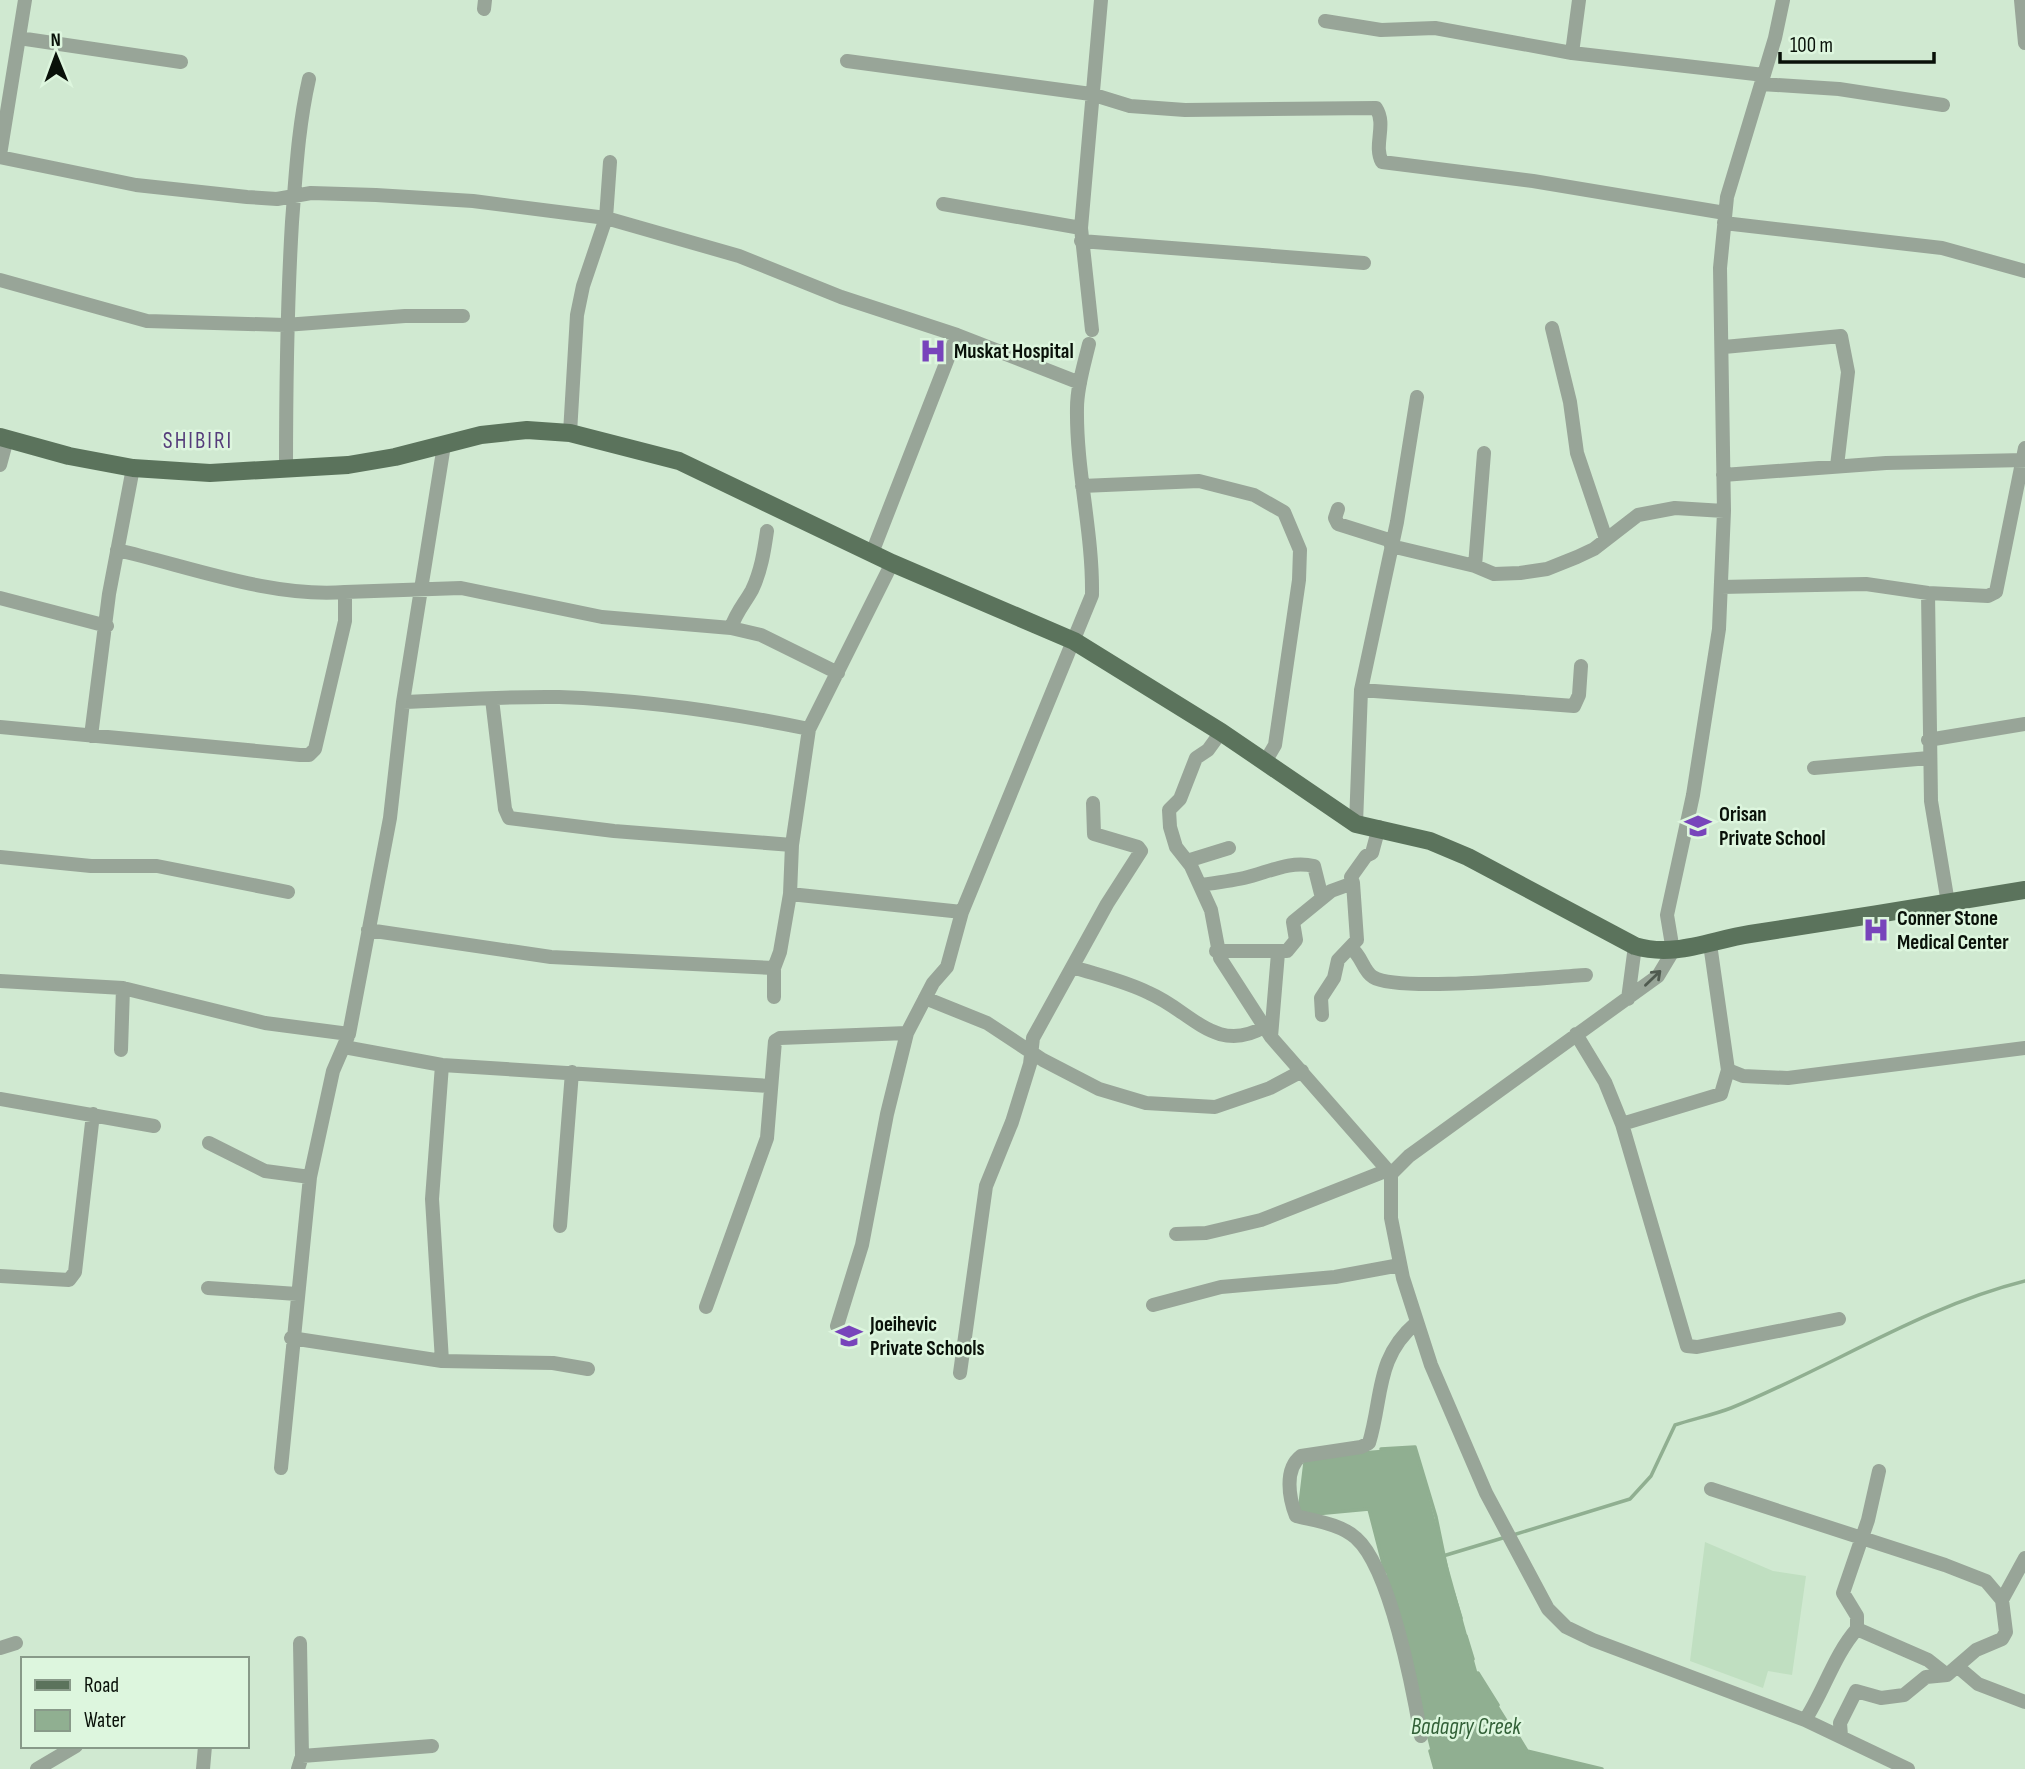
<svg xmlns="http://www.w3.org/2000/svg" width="2025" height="1769" viewBox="0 0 2025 1769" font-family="'Sofia Sans Condensed',sans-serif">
<rect width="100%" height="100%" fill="#d0e9d1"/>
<path fill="#c0dfc1" d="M1705 1542 1773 1571 1806 1576 1792 1675 1768 1671 1763 1688 1690 1661Z"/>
<path fill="#90af91" d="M1415 1447 1477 1671 1527 1751 1602 1769H1435L1370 1509 1297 1515 1304 1456Z"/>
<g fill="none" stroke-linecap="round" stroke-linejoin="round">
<path stroke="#90af91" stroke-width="3.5" d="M1381 1449 1415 1447 1436 1517 1448 1575
M1315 1514 1369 1509 1385 1571
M1513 1535 1630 1499 1651 1476 1675 1425C1693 1419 1713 1415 1731 1408 1830 1368 1921 1307 2025 1281
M1443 1556 1506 1537
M1453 1592 1461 1618
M1466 1636 1473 1659
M1478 1673 1498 1705
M1510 1723 1527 1751 1602 1769
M1430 1751 1435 1769"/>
<path stroke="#98a598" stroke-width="14" d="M1783 0 1775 38 1727 197 1720 268 1724 511 1719 629 1693 795 1667 915 1673 951 1658 976 1409 1156 1391 1174V1218L1403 1278 1431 1365 1486 1493 1548 1609 1566 1627 1593 1640 1805 1720 1908 1769
M2021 0 2025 43
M484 9 485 0
M1325 21 1381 30 1435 28 1572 53 1764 75
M19 38 181 62
M1572 53 1579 0
M847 61 1091 94 1130 106 1185 110 1376 108C1387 125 1373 145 1382 162L1533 181 1725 213
M1761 84 1839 89 1943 105
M0 155 25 0
M0 157 136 185 247 197 277 199 311 193 376 195 473 201 606 218 739 256 841 297 957 335 1080 383
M943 204 1081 228
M1724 223 1942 248 2025 271
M1081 241 1364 263
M0 280 147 321 285 325 405 316H463
M1552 328 1570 402 1577 453 1606 539
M1092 330 1081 228 1101 0
M1724 347 1841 336 1848 372 1837 466
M570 433 577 315 583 286 606 218 610 162
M0 465 7 439
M286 470C286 387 287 305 292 222 296 172 298 128 309 79
M1723 475 1886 463 2025 460
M1082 486 1199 481 1254 495 1284 512 1300 550 1299 580 1275 745 1265 762
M1338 509 1335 518 1338 524 1392 541
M1391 546 1475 566 1494 574 1520 573 1547 569 1577 557 1594 549 1638 515 1675 508 1724 511
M872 553 957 335
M1475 566 1484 453
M1721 587 1866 584 1928 593 1988 596 1996 592 2025 448
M345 592 461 588 602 617 731 628 761 635 838 673
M1928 593 1931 801 1948 903
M0 598 107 626
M731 628C736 612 745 603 752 590 761 571 764 552 767 531
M1361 690 1574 706 1579 695 1581 666
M492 699 505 809 509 818 614 831 792 845
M403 702C455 700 507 696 559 697 643 700 727 712 809 729
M0 727 300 755H309L315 749 345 621V592C271 598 188 566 117 550
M1221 732 1208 750 1196 758 1180 799 1169 810 1170 827 1176 847 1191 866 1211 910 1220 958 1271 1037 1391 1174
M91 736 109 594 133 468
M1928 740 2025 724
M1814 768 1929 758
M1356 824 1361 690 1397 522 1417 397
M0 857 91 866H157L288 892
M1187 861 1229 848
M1200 885C1215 883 1230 881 1244 878 1267 873 1289 860 1314 866L1322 898
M790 894 962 912
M368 930 551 957 774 968
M1710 944 1728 1070 1743 1076 1788 1078 2025 1048
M1351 948C1362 956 1363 971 1373 977 1399 993 1547 977 1586 975
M1216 951H1287L1296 940 1293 922 1331 891 1353 883 1351 877 1366 856 1372 853 1379 827
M1073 967C1098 975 1125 981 1149 993 1191 1011 1216 1055 1264 1027
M0 981 123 988 265 1023 349 1034
M774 997V968L780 952 790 894 792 845 809 729 892 563
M925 998 987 1023 1043 1060 1099 1089 1146 1103 1215 1107 1270 1088 1302 1071
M1628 999 1635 946
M1322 1015 1321 998 1334 978 1338 960 1357 940 1353 883
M1576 1034 1605 1082 1622 1124 1687 1346 1697 1347 1839 1319
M1271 1037 1278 953
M344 1047 442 1065 770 1086
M121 1050 123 988
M442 1065 432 1199 442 1361
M0 1099 154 1126
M1622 1124 1721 1094 1728 1070
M209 1143 265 1171 310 1177
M560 1226 572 1072
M1176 1234 1206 1233 1261 1220 1388 1170
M0 1276 69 1280 75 1272 93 1114
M208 1288 297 1294
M1153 1305 1221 1287 1335 1277 1400 1265
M706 1307 767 1138 775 1041 780 1038 907 1033
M1416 1323C1375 1358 1383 1397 1369 1443L1361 1447 1301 1456C1284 1469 1289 1498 1296 1516 1316 1521 1341 1524 1356 1538 1390 1568 1413 1689 1421 1736
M837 1326 862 1245 887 1114 907 1033 933 983 947 967 962 912 1092 595C1093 532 1076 471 1077 408 1077 387 1084 365 1089 344
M291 1338 442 1361 553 1363 588 1369
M960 1373 986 1186 1012 1122 1030 1064 1033 1038 1107 904 1141 851 1138 847 1094 834 1093 803
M281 1468 310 1177 333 1071 349 1034 390 818 403 702 444 445
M1711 1489 1945 1565 1986 1581 2002 1600 2025 1558
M1857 1629 1928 1660 1947 1675
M0 1648 16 1643
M1958 1667 1978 1684 2025 1702
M1805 1720C1824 1691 1834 1655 1857 1629V1616L1843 1593 1868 1520 1879 1471
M1841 1736 1840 1723 1856 1691 1881 1698 1904 1695 1926 1677 1947 1675 1976 1650 2002 1639 2006 1632 2002 1600
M302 1756 432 1746
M37 1769 76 1746
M203 1769 205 1746
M298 1769 302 1756 300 1643"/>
<path stroke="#5b735c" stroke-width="18" d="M0 437 69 456 133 468 210 473 348 465 395 457 481 435 527 430 570 433 679 461 892 563 1074 641 1221 732 1356 824 1430 841 1468 857 1635 946C1675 958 1711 940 1750 934 1842 920 1933 905 2025 890"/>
</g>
<defs><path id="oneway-shaft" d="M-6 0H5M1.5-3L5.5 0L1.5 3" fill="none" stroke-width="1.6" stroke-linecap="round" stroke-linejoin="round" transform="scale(1.75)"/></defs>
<use stroke="#505b50" href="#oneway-shaft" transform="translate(1653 978) rotate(-44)"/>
<defs>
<g id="hospital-bare" transform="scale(2.1)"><path d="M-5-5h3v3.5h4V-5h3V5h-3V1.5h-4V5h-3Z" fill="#7844bb" stroke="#ddf6de" stroke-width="2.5" paint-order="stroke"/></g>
<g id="school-bare" transform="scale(2.1)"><path d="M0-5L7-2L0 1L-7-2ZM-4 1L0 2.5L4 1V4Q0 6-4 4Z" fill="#7844bb" stroke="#ddf6de" stroke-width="2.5" paint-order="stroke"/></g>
</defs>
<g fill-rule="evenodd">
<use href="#hospital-bare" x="933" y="351"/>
<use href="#school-bare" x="1698" y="826"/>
<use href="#hospital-bare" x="1876" y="930"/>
<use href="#school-bare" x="849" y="1336"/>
</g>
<g text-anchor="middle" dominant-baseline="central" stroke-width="5" stroke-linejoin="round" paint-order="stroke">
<g font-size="21" font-weight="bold" fill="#091109" stroke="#ddf6de" text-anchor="start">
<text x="954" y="351">Muskat Hospital</text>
<text x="1719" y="814">Orisan<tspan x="1719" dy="24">Private School</tspan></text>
<text x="1897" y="918">Conner Stone<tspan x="1897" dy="24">Medical Center</tspan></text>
<text x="870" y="1324">Joeihevic<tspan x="870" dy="24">Private Schools</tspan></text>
</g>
<g font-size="23" letter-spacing="2" fill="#563e7b" stroke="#ddf6de">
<text x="198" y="441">SHIBIRI</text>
</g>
<g font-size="23" font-style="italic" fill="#326037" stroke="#ddf6de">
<text x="1466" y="1727">Badagry Creek</text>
</g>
</g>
<rect x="21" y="1657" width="228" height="91" fill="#ddf6de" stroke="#889a89" stroke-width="2"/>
<rect x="35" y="1680" width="35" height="10" fill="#5b735c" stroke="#889a89" stroke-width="2"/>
<text x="84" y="1692" font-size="21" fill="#091109">Road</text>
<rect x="35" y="1710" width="35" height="21" fill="#90af91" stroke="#889a89" stroke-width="2"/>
<text x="84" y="1727" font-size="21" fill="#091109">Water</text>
<g transform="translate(56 56) rotate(359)" stroke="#ddf6de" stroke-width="5" paint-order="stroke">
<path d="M0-5L12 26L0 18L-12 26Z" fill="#091109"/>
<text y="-10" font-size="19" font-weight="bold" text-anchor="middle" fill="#091109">N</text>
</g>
<path d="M1780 52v10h154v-10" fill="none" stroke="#091109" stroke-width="3.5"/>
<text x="1790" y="52" font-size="21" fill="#091109" stroke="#ddf6de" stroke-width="5" paint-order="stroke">100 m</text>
</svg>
